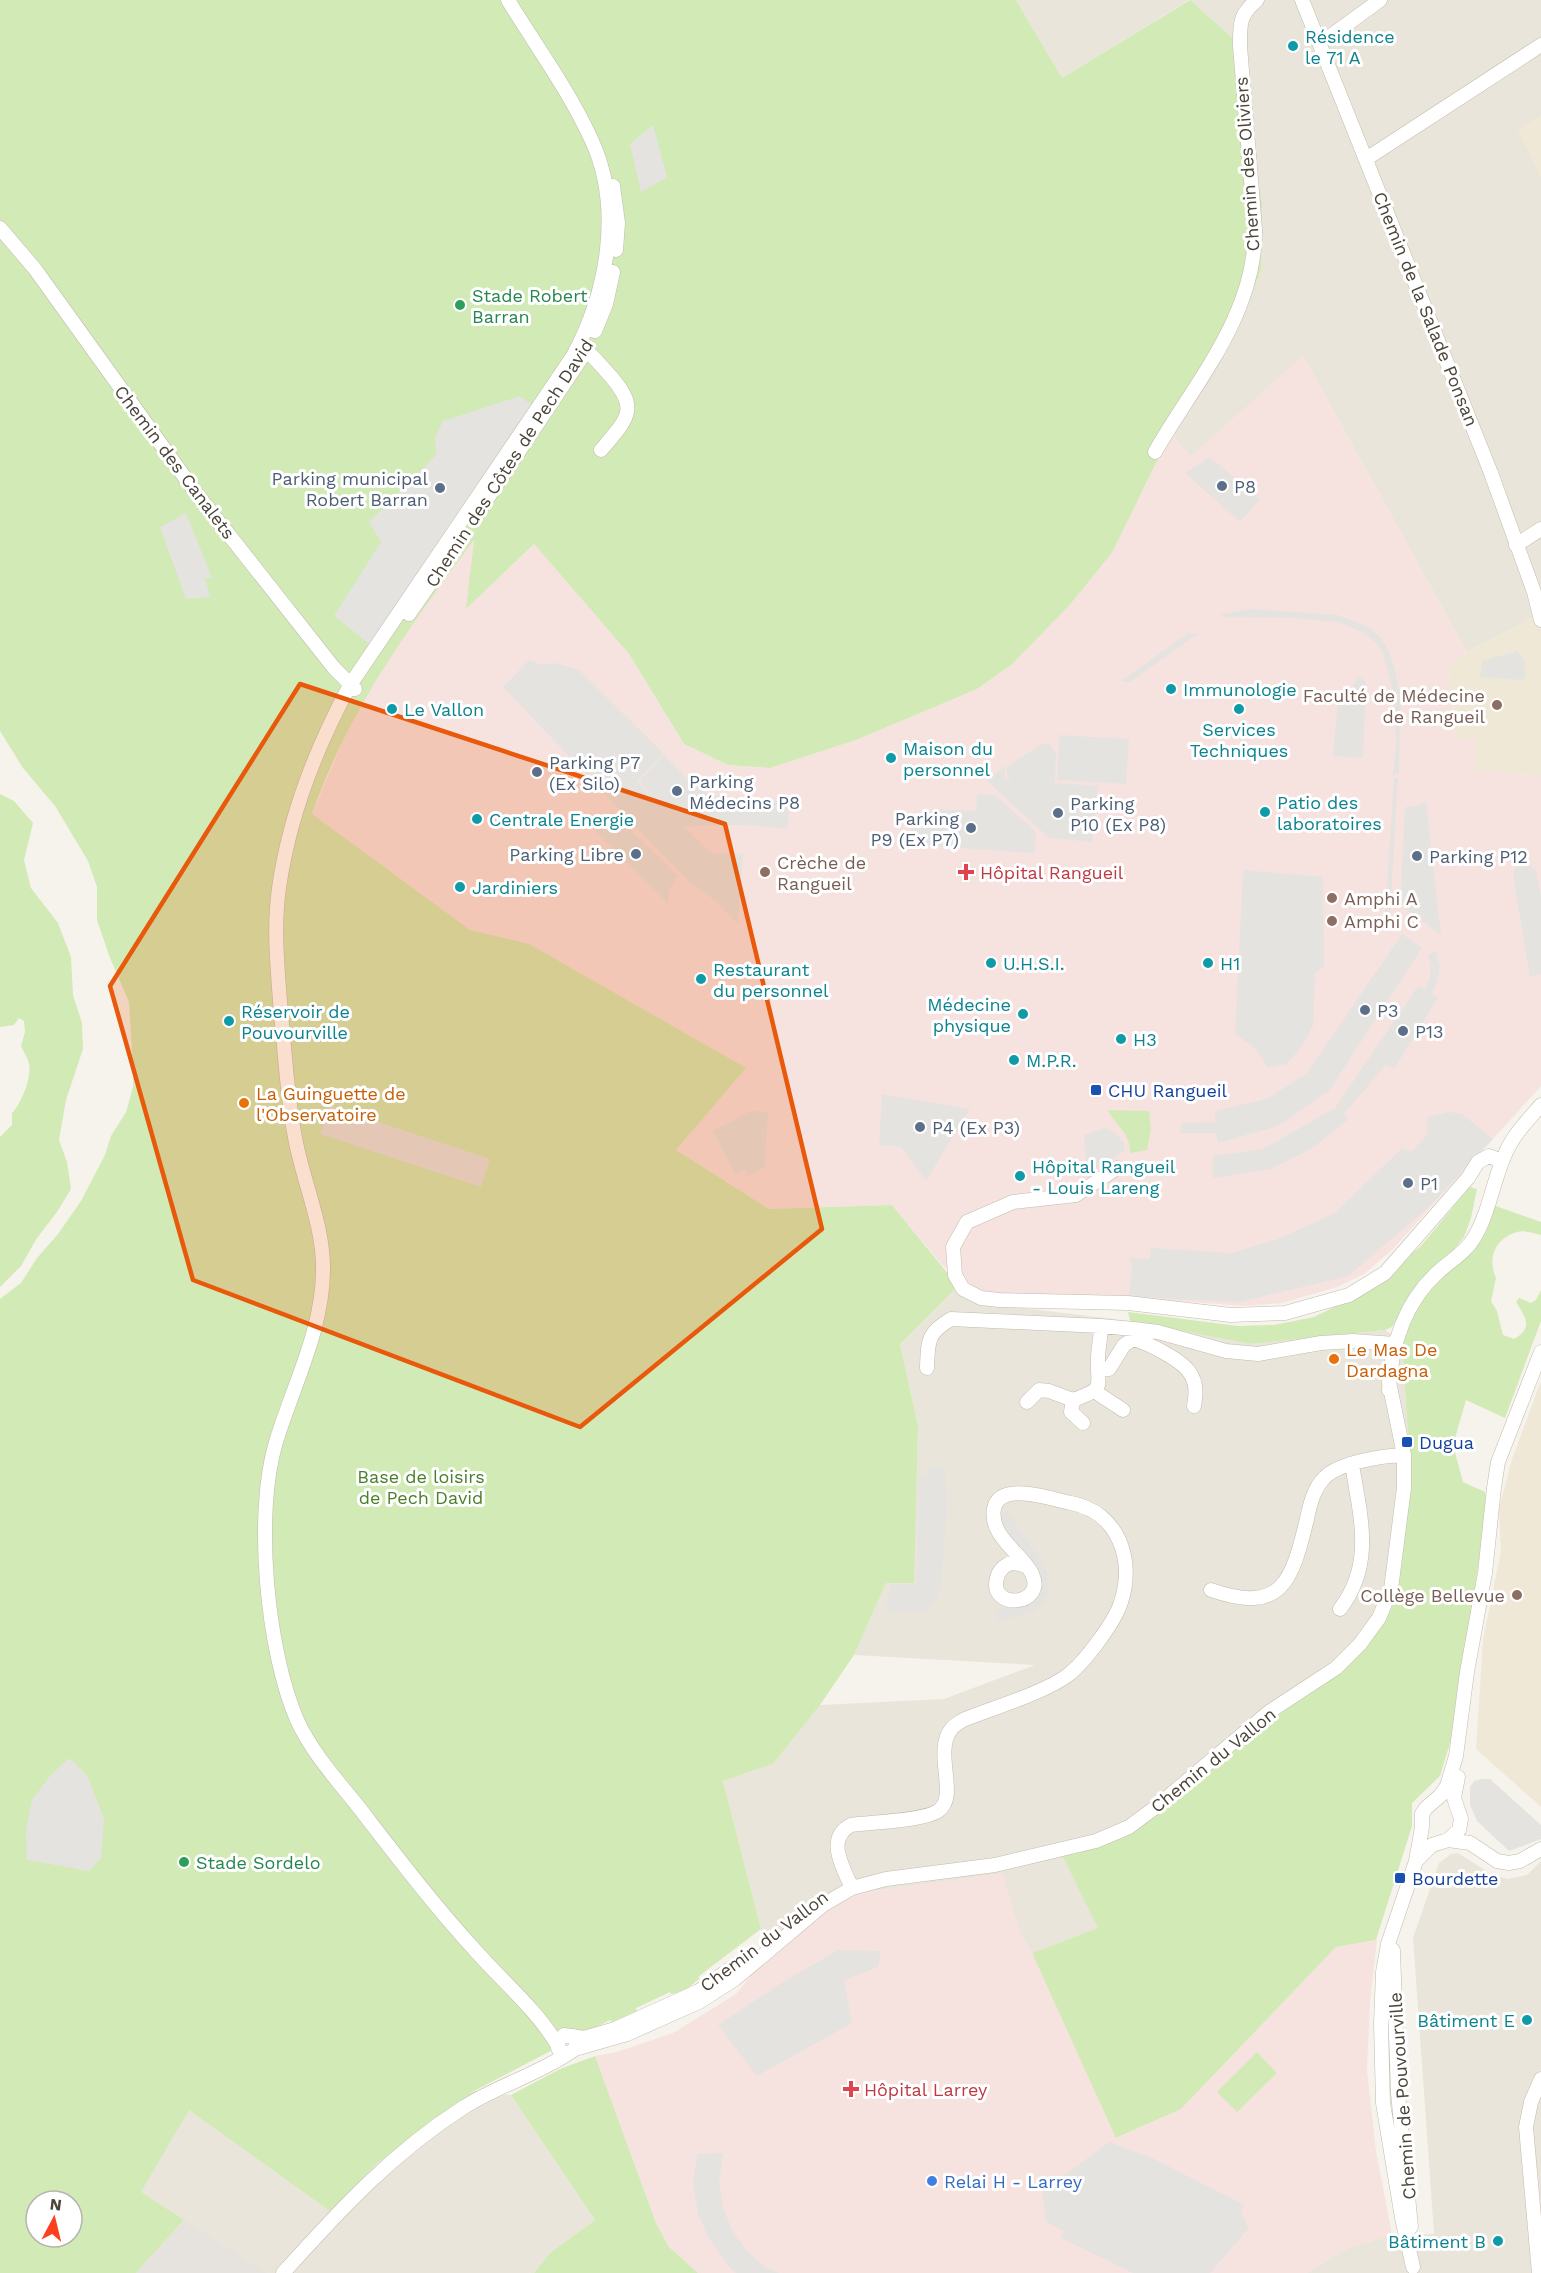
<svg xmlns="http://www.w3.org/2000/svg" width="1541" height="2273" viewBox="0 0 1541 2273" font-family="'Work Sans',sans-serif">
<rect width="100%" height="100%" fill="#f6f3ec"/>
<path fill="#eae5da" d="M1016 0H1189L1062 78Z
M1190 0H1541V116L1519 130 1541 177V613L1467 652 1303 356 1191 457 1176 440 1174 433 1247 308 1261 270Z
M958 1286 989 1304 1130 1321 1250 1344 1385 1330 1402 1342 1410 1465 1403 1547 1392 1608 1353 1658 1253 1735 1159 1811 1123 1838 1061 1853 1099 1928 1032 1953 1020 1934 1002 1874 858 1893 838 1903 764 1960 761 1929 723 1781 773 1764 820 1705 944 1699 1035 1665 854 1655 886 1583H913L918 1426 900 1344Z
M1458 1853 1491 1874 1507 1879 1527 1875 1541 1861V2273H1306L1350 2247 1392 2235 1434 2234 1413 1938 1439 1863 1451 1854Z
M474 2091 511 2095 595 2220 550 2253 534 2273H268L140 2193 189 2109 330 2210 377 2163Z"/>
<path fill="#e6e2dd" d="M184 2220 268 2273H136Z"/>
<path fill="#efe8d6" d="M1541 116V177L1518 130Z
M1541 613V776L1475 770 1457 739 1448 670 1467 652Z
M1541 1381V1807L1476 1749 1483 1640 1501 1551 1499 1509 1512 1459Z"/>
<path fill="#f6e3e0" d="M1303 356 1467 652 1448 670 1457 739 1476 741 1475 770 1541 776V1086L1392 1250 1364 1274 1337 1287 1282 1303 1244 1306 1110 1296H997L965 1284 942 1265 892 1205 769 1209 676 1150 745 1068 477 1042 312 814 351 722 407 630 474 539 467 608 534 544 629 654 684 744 728 765 770 768 856 740 977 689 1011 665 1068 607 1112 553 1156 463 1174 433 1176 440 1191 456Z
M1003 1874 1020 1934 1032 1953 1117 2138 1181 2109 1336 1947 1377 1940 1370 2001 1367 2070 1376 2151 1392 2235 1350 2247 1306 2273H698L669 2247 656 2223 595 2056 617 2052 673 2033 736 1994 764 1960 838 1903 858 1893Z"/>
<path fill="#d2eab5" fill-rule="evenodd" d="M0 0H1016L1062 78 1190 0 1232 38 1262 203 1261 270 1247 308 1156 463 1112 553 1068 607 1011 665 977 689 856 740 770 768 728 765 684 744 629 654 534 544 466 609 474 540C409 627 348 711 312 814L470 930 529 944 746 1068 676 1150 769 1209 892 1205 958 1286 900 1344 918 1426 914 1583H886L854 1655 820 1705 773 1764 723 1781 761 1929 699 1976V1979C691 1986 682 1993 671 1994L670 1992 636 2008 637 2011 612 2022 610 2020 474 2091 377 2163 330 2211 189 2110 141 2192 184 2220 136 2273H0V1299L21 1283 37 1258 58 1234 81 1201 105 1155 111 1136 126 1112 133 1087V1070L129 1002 110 958 97 920V887L88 861 55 806 23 768 0 731ZM36 2201H72V2237H36Z
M0 794 14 801 33 823 24 860 31 888 58 923 71 957 73 995 82 1023 83 1049 66 1100 59 1140 67 1162 71 1189 57 1212 37 1238 21 1266 0 1287V1137L12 1125V1113C21 1104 32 1077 29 1064 28 1058 23 1051 21 1046L25 1032 24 1021 19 1018 14 1025 0 1027Z
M1108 1110 1149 1111 1151 1129 1147 1150 1130 1153C1131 1133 1115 1125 1108 1110Z
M1470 1187 1477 1189 1471 1218 1464 1237 1452 1252 1418 1282 1392 1327 1385 1330 1250 1344 1130 1321 1128 1312 1238 1326 1274 1325 1314 1317 1361 1294 1420 1247Z
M1493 1205 1541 1222V1235C1534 1233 1524 1230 1517 1232 1495 1238 1487 1259 1496 1278L1491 1301 1497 1311 1503 1335 1514 1339C1534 1328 1525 1317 1516 1302L1519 1298 1531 1303 1536 1300 1541 1290V1321L1505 1418 1466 1400 1453 1445 1463 1482 1485 1492 1487 1502 1456 1723 1440 1776 1412 1803V1826L1376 1940 1336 1947 1181 2109 1116 2138 1032 1953 1098 1928 1061 1853 1123 1838 1159 1811 1253 1735 1353 1658 1392 1608 1403 1547 1410 1465 1402 1342 1408 1319 1432 1283 1474 1251 1484 1230Z
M1257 2052 1277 2073 1237 2112 1217 2092Z
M595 2056 656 2223 669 2247 698 2273H534L550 2253 595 2220 511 2095 560 2069Z"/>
<path fill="#e5e3e0" d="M653 125 667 177 641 192 630 144Z
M520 396 533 406 371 645 334 616 381 542 369 522 436 455 435 438 443 421Z
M1210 457 1260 499 1240 522 1185 473Z
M186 513 212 578H205L210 597 186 599 160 527Z
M1252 609 1338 615 1367 626 1380 637 1389 651 1395 670 1401 698 1399 773 1393 776 1396 744 1394 695 1383 654 1375 642 1363 632 1337 622 1294 618 1226 617 1220 614Z
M1188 633 1197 634 1130 682 1121 681Z
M1517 651 1524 659 1526 672 1524 680 1480 677 1482 661Z
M529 660 543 665 555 663 578 669 664 754 637 781 660 804 639 781 664 755 697 788 712 795 789 802 788 829 746 825 683 826 711 853 743 854 738 924 717 902 690 882 662 854 503 687Z
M1358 676 1366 682 1363 758 1333 756 1338 699 1349 694Z
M1059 735 1129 739 1126 784 1057 780Z
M1041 744H1049L1056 753 1055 783 1098 786 1092 842 1049 838 987 781 1005 766V779L1015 787 1007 779V767Z
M1394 778H1398L1390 916 1385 915Z
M977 794 995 795 1036 832 1035 850 1033 853 915 845 910 823 933 809 976 811Z
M1426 801 1441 935 1400 905 1405 807 1419 805Z
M612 812 678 876 669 890 668 904 595 831Z
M1529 865 1536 871 1541 896V974L1530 977 1513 876 1515 868Z
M1243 870 1323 877 1324 967 1315 973 1313 1026 1302 1046 1287 1064 1268 1068 1256 1049 1235 1034Z
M1402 934 1422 948 1329 1091 1278 1126 1218 1143 1216 1133H1180L1181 1123 1216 1122 1214 1111 1267 1099 1307 1073Z
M1436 950 1440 967 1437 982 1432 994 1438 998 1394 1069 1386 1065 1344 1114 1348 1120 1311 1149 1271 1169 1213 1178V1156L1263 1149 1335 1108 1418 986 1425 989 1429 979 1431 968 1428 955Z
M882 1094 970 1109 926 1181 901 1147 879 1145Z
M330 1106 490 1159 481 1187 320 1134Z
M751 1111 768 1112 765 1167 748 1176 745 1169 735 1174 713 1131Z
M1449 1112 1462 1114 1493 1139 1429 1207 1348 1276 1240 1302 1129 1297 1132 1265 1129 1258 1150 1259 1151 1248 1231 1253 1278 1239 1335 1213 1402 1148 1411 1152 1427 1135V1117Z
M1106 1128 1116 1133 1124 1144 1125 1150 1096 1171 1087 1172 1084 1135Z
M945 1467 947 1510 941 1583 937 1598 928 1609 917 1612 886 1611 890 1585H917L919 1475H928L927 1468Z
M1006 1509 1043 1562 1048 1575V1593L1042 1605 1031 1613 997 1621V1610L1029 1601 1036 1587 998 1522 999 1516Z
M69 1758 87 1775 104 1819 101 1858 89 1871 27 1860 26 1830 32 1800 50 1776Z
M1482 1779H1490L1541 1825V1839L1509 1851 1477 1821 1470 1805V1787L1474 1781Z
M838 1950 881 1951 878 1967 844 1980 852 2023 757 2076 718 2025 783 1982Z
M1109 2142 1152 2158 1245 2205 1241 2213 1249 2228 1210 2273H1133L1061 2238 1064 2231 1046 2222 1042 2192Z
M723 2153 719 2183 723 2207 732 2230 747 2251 765 2267 779 2273H736L729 2267 708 2237 698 2214 693 2184 697 2154Z"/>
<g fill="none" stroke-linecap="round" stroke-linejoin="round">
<g stroke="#c2bbae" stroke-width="15">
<path id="minor" d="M508 0C536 46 570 92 592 141 623 209 607 293 573 356L350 685C316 748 289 817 279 888 273 930 278 972 281 1014 285 1053 287 1093 294 1132 301 1177 324 1225 323 1270 323 1329 293 1386 276 1442 254 1514 267 1651 297 1720 311 1751 336 1779 357 1805 395 1854 432 1903 474 1949 502 1981 535 2008 557 2044
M1302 0 1491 473 1534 592 1541 620
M1319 41 1328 38 1380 0
M1366 159 1541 45
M613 186 618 223 616 250
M0 228 35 269 196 493 334 668 355 689
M595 331 606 304 613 272
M579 345C590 352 598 362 606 371 640 408 630 416 601 450
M1155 452C1195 382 1256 315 1255 229L1240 46C1240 24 1239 15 1257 0
M475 517 586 351
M1516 545 1541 529
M409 614 434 578
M1117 1168 1076 1195 1013 1202 967 1222 953 1247 955 1275 963 1289 981 1298 999 1300 1128 1303 1231 1315 1285 1313 1349 1295 1385 1273 1468 1178 1478 1162 1489 1156 1499 1160 1501 1165
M927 1368C928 1341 927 1333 951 1319L1101 1326 1134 1329 1158 1332 1226 1351 1258 1354 1321 1343 1353 1341 1395 1344
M1099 1370 1109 1369 1124 1345 1133 1339C1148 1343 1182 1360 1190 1373 1197 1384 1196 1394 1194 1406
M1389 1390C1391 1345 1404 1303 1438 1272 1450 1261 1466 1252 1474 1238 1490 1211 1493 1180 1506 1152 1514 1134 1528 1120 1541 1105
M1094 1391 1123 1410
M1073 1400 1071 1412 1083 1423
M1027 1402 1039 1390 1049 1391 1073 1400C1106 1388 1097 1389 1098 1359 1098 1348 1101 1337 1101 1326
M1211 1590C1283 1615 1292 1580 1307 1519 1310 1504 1314 1488 1325 1477 1341 1462 1382 1456 1404 1455
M1340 1609C1375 1563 1360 1516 1352 1464
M1448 1840 1470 1843 1497 1861 1509 1863 1520 1861 1541 1849
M1416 1861 1432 1845 1448 1840 1459 1830 1461 1819 1454 1798 1458 1777
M852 1888C843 1868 825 1838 851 1825 871 1822 923 1821 938 1811 960 1796 932 1752 952 1728 955 1725 960 1722 963 1720 992 1708 1044 1693 1068 1675 1084 1663 1115 1622 1121 1602 1135 1559 1118 1512 1071 1503 1051 1499 999 1480 994 1509 989 1537 1023 1554 1032 1574 1047 1606 988 1611 997 1578 998 1572 1003 1567 1008 1564 1014 1562 1020 1564 1026 1566
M1393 1950 1398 2093 1411 2227
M573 2036 576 2042 575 2049 569 2053 561 2052 558 2048V2041L564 2035 584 2038 615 2029 699 1991 743 1960
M575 2049 627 2034 699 2002 735 1979 823 1905 852 1888 886 1879 995 1865 1096 1841 1129 1827 1157 1806 1269 1712 1336 1668 1360 1644 1379 1618 1391 1589 1404 1488V1455L1389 1382
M1413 2267 1402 2218 1383 2103 1381 2024 1383 1972 1388 1944 1416 1861 1422 1827V1814L1426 1808 1441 1795 1447 1786 1456 1756 1467 1672 1485 1573 1494 1488 1498 1462 1541 1352
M283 2273C339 2211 392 2153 464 2107 497 2086 536 2075 569 2053
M1539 2273 1526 2127 1531 2102 1541 2079"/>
</g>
<use href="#minor" stroke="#fff" stroke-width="14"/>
</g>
<path fill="#e8590c" fill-opacity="0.2" stroke="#e8590c" stroke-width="4.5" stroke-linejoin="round" d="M300 684 725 824 822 1229 580 1427 193 1280 110 986Z"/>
<g fill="#0f9aa8" stroke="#fff" stroke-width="2">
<circle cx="1293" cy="46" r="6"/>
<circle cx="1171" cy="689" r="6"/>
<circle cx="392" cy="709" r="6"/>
<circle cx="1239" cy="709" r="6"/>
<circle cx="891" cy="758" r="6"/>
<circle cx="1265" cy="812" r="6"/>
<circle cx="477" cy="819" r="6"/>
<circle cx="460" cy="887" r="6"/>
<circle cx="991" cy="963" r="6"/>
<circle cx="1208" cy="963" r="6"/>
<circle cx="701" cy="979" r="6"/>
<circle cx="1023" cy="1014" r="6"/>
<circle cx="229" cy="1021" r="6"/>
<circle cx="1121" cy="1039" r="6"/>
<circle cx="1014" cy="1060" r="6"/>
<circle cx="1020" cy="1176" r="6"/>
<circle cx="1527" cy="2020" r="6"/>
<circle cx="1498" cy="2241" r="6"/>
</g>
<g fill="#2e9e5b" stroke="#fff" stroke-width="2">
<circle cx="460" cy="305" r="6"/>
<circle cx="184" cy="1862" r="6"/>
</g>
<g fill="#5c6f8a" stroke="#fff" stroke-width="2">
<circle cx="1222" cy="486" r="6"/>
<circle cx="440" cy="488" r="6"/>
<circle cx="537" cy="772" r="6"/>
<circle cx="677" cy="791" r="6"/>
<circle cx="1058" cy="813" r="6"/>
<circle cx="971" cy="828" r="6"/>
<circle cx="636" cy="854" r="6"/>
<circle cx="1417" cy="856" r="6"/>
<circle cx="1365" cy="1010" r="6"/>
<circle cx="1403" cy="1031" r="6"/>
<circle cx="920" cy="1127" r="6"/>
<circle cx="1408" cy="1183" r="6"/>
</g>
<g fill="#8d6e63" stroke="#fff" stroke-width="2">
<circle cx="1497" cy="705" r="6"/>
<circle cx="765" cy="872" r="6"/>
<circle cx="1332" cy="898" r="6"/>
<circle cx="1332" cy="921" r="6"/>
<circle cx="1517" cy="1595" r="6"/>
</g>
<g fill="#e0444e" stroke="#fff" stroke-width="2">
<path d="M963 863h6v6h6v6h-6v6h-6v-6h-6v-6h6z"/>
<path d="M848 2080h6v6h6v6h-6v6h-6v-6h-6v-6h6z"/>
</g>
<g fill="#1a4fb4" stroke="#fff" stroke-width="2">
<rect x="1090" y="1084" width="12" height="12" rx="3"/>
<rect x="1401" y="1436" width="12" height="12" rx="3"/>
<rect x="1394" y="1872" width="12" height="12" rx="3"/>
</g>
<g fill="#e8710a" stroke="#fff" stroke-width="2">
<circle cx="244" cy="1103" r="6"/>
<circle cx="1334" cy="1359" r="6"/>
</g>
<circle fill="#3f7fe0" stroke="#fff" stroke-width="2" cx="932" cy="2181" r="6"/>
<g text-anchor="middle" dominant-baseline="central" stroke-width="6" stroke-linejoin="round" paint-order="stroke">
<g font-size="18" fill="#0d838f" stroke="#fff" text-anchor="start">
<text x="1305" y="36">Résidence<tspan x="1305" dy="21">le 71 A</tspan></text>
<text x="1183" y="689">Immunologie</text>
<text x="404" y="709">Le Vallon</text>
<text x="1239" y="729" text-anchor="middle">Services<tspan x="1239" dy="21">Techniques</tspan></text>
<text x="903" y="748">Maison du<tspan x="903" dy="21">personnel</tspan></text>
<text x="1277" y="802">Patio des<tspan x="1277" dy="21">laboratoires</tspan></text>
<text x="489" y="819">Centrale Energie</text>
<text x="472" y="887">Jardiniers</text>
<text x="1003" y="963">U.H.S.I.</text>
<text x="1220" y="963">H1</text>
<text x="713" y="969">Restaurant<tspan x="713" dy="21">du personnel</tspan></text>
<text x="1011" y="1004" text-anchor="end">Médecine<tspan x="1011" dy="21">physique</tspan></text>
<text x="241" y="1011">Réservoir de<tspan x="241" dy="21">Pouvourville</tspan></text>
<text x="1133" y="1039">H3</text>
<text x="1026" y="1060">M.P.R.</text>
<text x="1032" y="1166">Hôpital Rangueil<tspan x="1032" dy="21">- Louis Lareng</tspan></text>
<text x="1515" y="2020" text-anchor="end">Bâtiment E</text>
<text x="1486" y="2241" text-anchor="end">Bâtiment B</text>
</g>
<g font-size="18" fill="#4b4439" stroke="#fff">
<text transform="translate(1247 164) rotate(-94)">Chemin des Oliviers</text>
<text transform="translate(1426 309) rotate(68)">Chemin de la Salade Ponsan</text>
<text transform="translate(175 462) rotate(53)">Chemin des Canalets</text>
<text transform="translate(509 463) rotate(-57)">Chemin des Côtes de Pech David</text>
<text transform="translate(1213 1760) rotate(-39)">Chemin du Vallon</text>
<text transform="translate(764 1941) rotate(-37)">Chemin du Vallon</text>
<text transform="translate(1402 2096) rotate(-94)">Chemin de Pouvourville</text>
</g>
<g font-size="18" fill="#27864d" stroke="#fff" text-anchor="start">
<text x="472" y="295">Stade Robert<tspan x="472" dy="21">Barran</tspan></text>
<text x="196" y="1862">Stade Sordelo</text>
</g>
<g font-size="18" fill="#4e5e75" stroke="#fff" text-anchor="start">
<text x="428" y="478" text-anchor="end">Parking municipal<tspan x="428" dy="21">Robert Barran</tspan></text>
<text x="1234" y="486">P8</text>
<text x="549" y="762">Parking P7<tspan x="549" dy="21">(Ex Silo)</tspan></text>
<text x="689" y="781">Parking<tspan x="689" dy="21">Médecins P8</tspan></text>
<text x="1070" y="803">Parking<tspan x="1070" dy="21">P10 (Ex P8)</tspan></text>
<text x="959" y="818" text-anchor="end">Parking<tspan x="959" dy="21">P9 (Ex P7)</tspan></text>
<text x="624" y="854" text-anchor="end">Parking Libre</text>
<text x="1429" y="856">Parking P12</text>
<text x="1377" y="1010">P3</text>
<text x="1415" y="1031">P13</text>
<text x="932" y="1127">P4 (Ex P3)</text>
<text x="1420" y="1183">P1</text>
</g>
<g font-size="18" fill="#785e54" stroke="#fff" text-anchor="start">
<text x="1485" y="695" text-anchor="end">Faculté de Médecine<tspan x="1485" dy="21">de Rangueil</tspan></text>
<text x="777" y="862">Crèche de<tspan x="777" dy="21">Rangueil</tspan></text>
<text x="1344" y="898">Amphi A</text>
<text x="1344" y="921">Amphi C</text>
<text x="1505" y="1595" text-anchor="end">Collège Bellevue</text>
</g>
<g font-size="18" fill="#be3a42" stroke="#fff" text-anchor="start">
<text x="980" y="872">Hôpital Rangueil</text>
<text x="864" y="2089">Hôpital Larrey</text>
</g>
<g font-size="18" fill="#164399" stroke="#fff" text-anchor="start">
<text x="1108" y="1090">CHU Rangueil</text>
<text x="1419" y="1442">Dugua</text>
<text x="1412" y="1878">Bourdette</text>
</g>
<g font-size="18" fill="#c56008" stroke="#fff" text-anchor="start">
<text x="256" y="1093">La Guinguette de<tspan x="256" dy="21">l'Observatoire</tspan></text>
<text x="1346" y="1349">Le Mas De<tspan x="1346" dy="21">Dardagna</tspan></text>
</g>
<g font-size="18" fill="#4a7f2a" stroke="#fff">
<text x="421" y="1476">Base de loisirs<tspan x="421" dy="21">de Pech David</tspan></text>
</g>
<g font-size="18" fill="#366cbe" stroke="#fff" text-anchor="start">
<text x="944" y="2181">Relai H - Larrey</text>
</g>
</g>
<g transform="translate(54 2219) rotate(7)"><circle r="28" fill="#ffffff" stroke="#b7b4b0" stroke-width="1.5"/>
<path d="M0-4.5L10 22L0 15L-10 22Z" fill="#fc3f1d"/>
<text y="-9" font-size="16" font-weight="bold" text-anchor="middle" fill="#4b4439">N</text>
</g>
</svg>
